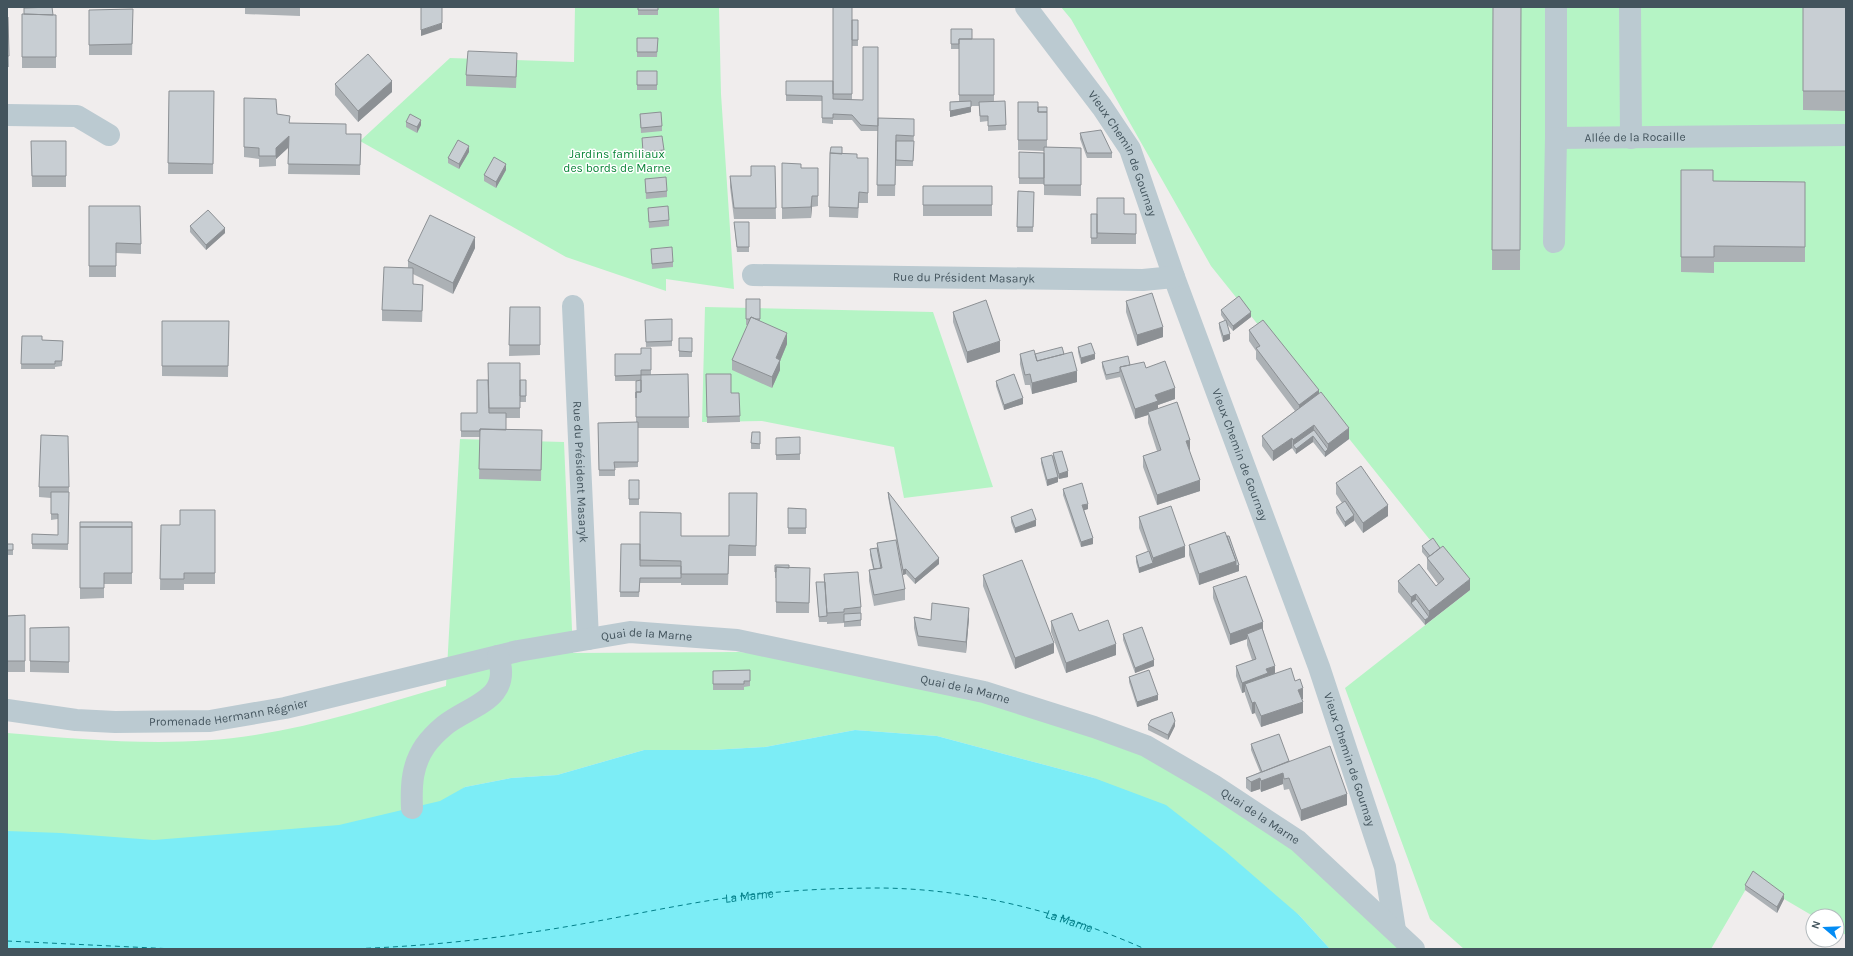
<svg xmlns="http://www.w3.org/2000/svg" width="1853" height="956" viewBox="0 0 1853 956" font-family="Karla,sans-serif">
<rect width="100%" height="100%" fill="#f0eded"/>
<path fill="#b5f4c5" d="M575 7H719L721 94 734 289 666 279V291L566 257 360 141 450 58 574 62Z
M1061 7H1846V935L1837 930V916H1813L1784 899 1753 877 1711 949H1464L1430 919 1345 688 1470 590 1211 266 1071 19Z
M705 307 933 312 993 487 904 498 894 447 762 421 702 422Z
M460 439 564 442 573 653 739 652 843 661 1146 746 1298 841 1412 949H1330L1299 915 1094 778 937 736 855 730 765 747 711 750H644L557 775 511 778 465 787 404 835 7 856V733C89 740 174 748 255 735 320 725 383 704 446 686Z"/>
<path fill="#7cedf6" d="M855 730 937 736 1094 778 1166 805 1225 851 1299 915 1330 949H7V831L61 833 154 840 339 825 440 801 465 787 511 778 557 775 644 750H711L765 747Z"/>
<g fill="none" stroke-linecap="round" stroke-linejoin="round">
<g stroke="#04808a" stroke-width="1" stroke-dasharray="5 4" stroke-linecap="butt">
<path d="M7 941 174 949"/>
<path id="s1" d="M348 949C408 947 467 942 526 933 591 924 654 909 719 899 772 891 827 888 881 888 972 889 1062 912 1145 949"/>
</g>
<g stroke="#bbcad1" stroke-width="22">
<path id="s2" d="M1026 7 1102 107 1130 149 1174 277 1319 667 1385 867 1395 930"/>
<path id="s3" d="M1556 7V138L1846 135"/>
<path d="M1630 7 1631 138"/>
<path d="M7 115 77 116 109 135"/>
<path d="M1554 242 1556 138"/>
<path id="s4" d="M753 275 1143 280 1174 277"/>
<path id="s5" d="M573 306 588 639"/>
<path id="s6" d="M7 710 76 720 115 722 210 721 285 708 518 651 630 632 737 640 984 692 1094 727 1146 746 1213 785 1298 841 1414 949"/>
<path d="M412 808C411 785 412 765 425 746 430 739 438 731 444 726 470 705 513 700 498 656"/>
</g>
</g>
<path fill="#acb1b5" d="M245 7H300V16L245 14Z
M638 7H658V15H638Z
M852 7V100L878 118 914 130 913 166H896V148L895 196H877L878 131H861L852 120H833V124L822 123V101H786V81H833Z
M1493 7H1521L1520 270H1492Z
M1803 7H1846V111L1803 110Z
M89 10 133 20 132 55H89Z
M22 14 56 15V68H22Z
M7 17H8L9 67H7Z
M852 20H858V46H852Z
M951 29 972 39H994V102L1005 101 1006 130 988 131V121L980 122 979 106H971V112L950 117V102L959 101V49H951Z
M637 38H658L657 57H637Z
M517 64 516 88 466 86V75Z
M637 71H657V90H637Z
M335 84 392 92 358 122 335 95Z
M169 91H214L213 174H168Z
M244 98 277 114 290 123 346 134H361L360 175 288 174 289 147 276 159V166L259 167V159L244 157Z
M1018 102 1038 112 1047 107V147L1081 148V196L1044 195V160V184H1019V152L1044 153V151L1018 150Z
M640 114 662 126V131L641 133Z
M406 122 421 125 417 133 406 127Z
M1080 133 1112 153V158H1087L1080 139Z
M642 138 664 150V156L643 158Z
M31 141H66V187H32Z
M469 152 459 169 448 163V158Z
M842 154 857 158H868V203H859L858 218 829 217V207Z
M782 163 801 168H818V206L812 207 811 218 782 219Z
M775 166 776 219H734L730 187V176H751Z
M506 170 496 188 484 181V175Z
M1681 170 1713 181 1805 182V262H1714V273L1681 272Z
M645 179 667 191V197L646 199Z
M923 186H992V216H923Z
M1018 191 1034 192 1033 232H1017Z
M89 206 141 244V254L116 253V277H89Z
M648 208 669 220V226L649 228Z
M1091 214H1136V244H1091Z
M734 222H749V252H737Z
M190 226 225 233 206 250 190 232Z
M475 248 453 294 413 274V284L423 295 422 322 382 321V310L408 267V261Z
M651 249 673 262V267L652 269Z
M746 299H760V321L787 344 780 361V370L772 388 732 370V360L748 325H746Z
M1126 301 1163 337 1137 346 1126 312Z
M510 307H540V355L509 356Z
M1221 310 1251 317 1233 331 1227 324 1230 339 1223 342 1219 328V323L1225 321 1221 315Z
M953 312 1000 352 967 363 953 322Z
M672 319V346L646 347 645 320Z
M162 321H229L228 377 162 376Z
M1249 330 1319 393 1349 439 1325 457 1313 442 1296 454 1292 448 1273 461 1262 446V436L1295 411 1256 359V351L1249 341Z
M22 336 42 340 63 341 62 366 55 367V369H21Z
M679 338H692V357H679Z
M1078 347 1095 359 1081 364 1078 352Z
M651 348V375L688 374 689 428H638V467L615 468V476H599L598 423H636V381H615V354H641Z
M1020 354H1064L1077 382 1032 394 1030 385H1025L1020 364Z
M1102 362 1130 365 1146 368 1175 399 1158 405V409L1190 450 1189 451 1200 491 1157 505 1143 467V456L1157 451 1148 423V415L1135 419 1120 377 1106 380 1102 367Z
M706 374 731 393H739L740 422 707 423Z
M520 380H526V402H520V418H506V430H542L541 481 479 479 480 437H461V413H477Z
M996 381 1023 404 1004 410 996 386Z
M760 432V449H751V443Z
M776 438 800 454V460H776Z
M1053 453 1068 477 1059 479 1058 478V482L1047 486 1041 463V458L1053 459Z
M629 480H639V505H629Z
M1336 483 1388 516 1363 533 1354 520 1345 527 1336 513V507L1342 503 1336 494Z
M39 487H69L68 550 32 549V534L58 535V519L51 520V498L39 497Z
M1063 489 1088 509 1084 510 1093 544 1081 547 1063 495Z
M888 492 939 564 915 584 906 574 903 575 888 497Z
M757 493 756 556H729L728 585H681V578V583H640L639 597H620L621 544H640L681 536H729Z
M788 508 806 509V534H788Z
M215 510V584H184V590H160L161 525H180Z
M1011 517 1036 526 1015 533 1011 522Z
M1139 517 1185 557 1139 573 1136 562V556L1148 552 1139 528Z
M80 522 132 527V584H104V598L80 599Z
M1227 536 1239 571 1199 585 1189 555V545Z
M877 543 905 589V600L874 606 869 581V570L873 569 870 555V549L877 548Z
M7 544 13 550V555H7Z
M1422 546 1470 590 1425 625 1398 592V581L1436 586 1438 584 1427 569V558L1422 552Z
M775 565 789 568H810L809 613H776V578H775Z
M824 574 861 607V626L844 627V619V623L827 624V621V622H819L816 582H824Z
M983 575 1054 653 1015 669 983 586Z
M1213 587 1263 630 1275 673 1295 681 1303 699H1302L1303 713 1261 727 1255 713 1252 714 1245 694V692L1242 693 1236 676V666L1252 660 1247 645V639L1230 645 1213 598Z
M25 615V672H7V616Z
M914 617 931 620 969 618 966 653 918 646 914 628Z
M1051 621 1079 631 1116 655 1066 673 1051 632Z
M69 627V673L30 672V628Z
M1123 634 1154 666 1135 673 1123 640Z
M750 670V686L744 687V690H713V671Z
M1129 677 1158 700 1137 707 1129 682Z
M1148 725 1175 726 1168 740 1148 730Z
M1251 744 1289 761 1347 805 1301 821 1289 789 1284 790 1283 784 1261 792 1260 789 1251 792 1246 788V778L1260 772 1251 750Z
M1745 885 1784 899 1777 913 1745 890Z"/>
<path fill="#8c9094" d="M442 23V29L421 36V30Z
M392 81V92L358 122V111Z
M971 101V112L950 117V111Z
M421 120V125L417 133V127Z
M289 136V147L276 159V166V148Z
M469 146V152L459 169V164Z
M506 164V170L496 188V182Z
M812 196V207L811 218V207Z
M225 228V233L206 250V245Z
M475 237V248L453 294V283Z
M1251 312V317L1233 331V326Z
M1163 327V337L1137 346V335Z
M787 333V344L780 361V370L772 388V377L776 358Z
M1230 334V339L1223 342V336Z
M1000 341V352L967 363V352Z
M1095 354V359L1081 364V358Z
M1077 371V382L1032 394V383Z
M1175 388V399L1158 405V412H1148V415L1135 419V409L1155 395Z
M1319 390V400L1299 416V405Z
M1023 398V404L1004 410V405Z
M1314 425 1313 442 1296 454V449L1293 445V451V440Z
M1349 428V439L1325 457V452L1328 449V444Z
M1292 438V448L1273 461V451Z
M1190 440V450L1186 452V441Z
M1068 471V477L1059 479V474Z
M1058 477V482L1047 486V480Z
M1200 480V491L1157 505V495Z
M1088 504V509L1082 511V505Z
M1388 505V516L1363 533V523Z
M1354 515V521L1345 527V522Z
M1036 520V526L1015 533V528Z
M1093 538V544L1081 547V542Z
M1185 546V557L1139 573V568L1153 563V558Z
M939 558V564L915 584V579Z
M1236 561 1239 565V571L1199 585V574Z
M906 569V574L903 575V570Z
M1470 579V590L1425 625V620L1429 617V611Z
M1416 594V604L1411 603V597Z
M969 608V618L966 653V642Z
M1263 622V633L1247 634V639L1230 645V634Z
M1054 643V653L1015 669V658Z
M1116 644V655L1066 673V663Z
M1154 660V666L1135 673V668Z
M1275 666V677L1245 684V692L1242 693V683L1266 669Z
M1303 688V699L1298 701V690Z
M1158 695V700L1137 707V702Z
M1255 702V713L1252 714V703Z
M1303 702V713L1261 727V716Z
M1175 721V726L1168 740V735Z
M1283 773V784L1261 792V781Z
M1260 778V789L1251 792V782Z
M1347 794V805L1301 821V810Z
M1784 894V899L1777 913V907Z"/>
<path fill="#c8ced3" stroke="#8c9094" d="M52 7 53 15 24 14V8Z
M421 7H442V23L421 30Z
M638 7H658V10H638Z
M833 7H852V94H833Z
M1493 7H1521L1520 250H1492Z
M1803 7H1846V91H1803Z
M133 9 132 44 89 45V10Z
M22 14 56 15V57H22Z
M7 17H8L9 56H7Z
M852 20H858V40H852Z
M951 29H972V39H959V44H951Z
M637 38H658L657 52H637Z
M959 39H994V95H959Z
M863 47H878V126L861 125 852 115 833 114V118H822V96L786 95V81H833V99L863 100Z
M468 51 517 53 516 77 466 75Z
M368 54 392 81 358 111 335 84Z
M637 71H657V85H637Z
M169 91H214L213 164 168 163Z
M244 98 276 99 277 114 290 116 289 123 346 124V134H361L360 165 288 164 289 136 276 148V156H259V148L244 147Z
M971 101V107L950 111V102Z
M1005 101 1006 125 988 126V116H980L979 102Z
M1018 102H1038V112H1047V140H1018Z
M1038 107H1047V112H1038Z
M661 112 662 126 641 128 640 114Z
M410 114 421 120 417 127 406 122Z
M878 118 914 119V136L896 135 895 185H877Z
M1101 130 1112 153H1087L1080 133Z
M662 136 664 150 643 152 642 138Z
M458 140 469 146 459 164 448 158Z
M31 141H66V176H32Z
M896 141H914L913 161 896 160Z
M831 147H842V154L830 153Z
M1044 147 1081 148V185H1044Z
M1019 152 1044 153V178H1019Z
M830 153 857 154V158H868V193L859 192 858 208 829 207Z
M494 157 506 164 496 182 484 175Z
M782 163 801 164V168H818V196H812L811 207 782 208Z
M751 166H775L776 208H734L730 176H751Z
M1681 170H1713V181L1805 182V247L1714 246V257H1681Z
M666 177 667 191 646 193 645 179Z
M923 186H992V205H923Z
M1018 191 1034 192 1033 227H1017Z
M1097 198H1124V214H1136V234L1097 233Z
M89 206H140L141 244 116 243V266H89Z
M668 206 669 220 649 222 648 208Z
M208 210 225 228 206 245 190 226Z
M1091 214H1097V238H1091Z
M430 215 475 237 453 283 408 261Z
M734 222H749V247H737Z
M672 247 673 262 652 264 651 249Z
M384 267 413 268V284L423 285 422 311 382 310Z
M1152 293 1163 327 1137 335 1126 301Z
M1239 296 1251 312 1233 326 1221 310Z
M746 299H760V319H756L751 317 750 319H746Z
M986 300 1000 341 967 352 953 312Z
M510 307H540V345H509Z
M751 317 787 333 776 358 780 360 772 377 732 360Z
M672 319V341L646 342 645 320Z
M1226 320 1230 334 1223 336 1219 323Z
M1263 320 1319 390 1299 405 1256 348 1260 346 1249 330Z
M162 321H229L228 366H162Z
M22 336H42V340L63 341 62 361H55V364H21Z
M679 338H692V352L679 351Z
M1091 343 1095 354 1081 358 1078 347Z
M1062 347 1064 354 1037 361 1035 354Z
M641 348H651V370H641V375L615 376V354H641Z
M1034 350 1037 361 1072 352 1077 371 1032 383 1030 374 1025 375 1020 354Z
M1128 356 1130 365 1120 367V372L1106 375 1102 362Z
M1165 361 1175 388 1155 395 1158 401 1135 409 1120 367 1144 362 1146 368Z
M488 363H520V408H489Z
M688 374 689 417H636V392H641V375Z
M706 374H731V393H739L740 416 707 417Z
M1014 374 1023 398 1004 405 996 381Z
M477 380H488L489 413H506V430L480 429V431H461V413H477Z
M520 380H526V396H520Z
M641 380V392H636V398V381Z
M1321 392 1349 428 1328 444 1314 425 1293 440 1292 438 1273 451 1262 436Z
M1177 402 1190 440 1186 441 1200 480 1157 495 1143 456 1161 450 1148 412Z
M638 422V462H614L615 470H599L598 423Z
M480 429 542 430 541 470 479 469Z
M1314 430 1328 449 1325 452 1313 436 1296 449 1293 445Z
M752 432H760V444L751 443Z
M41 435 68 436 69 487H39Z
M800 437V454L776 455V438Z
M1062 451 1068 471 1059 474 1053 453Z
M1052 455 1058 477 1047 480 1041 458Z
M1361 466 1388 505 1363 523 1336 483Z
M629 480H639V499H629Z
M1082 483 1088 504 1082 505 1093 538 1081 542 1063 489Z
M51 492H69L68 544H32V534L58 535V514H51Z
M888 492 939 558 915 579 906 569 903 570Z
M729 493H757L756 546 729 545 728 574H681V561L640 560V512L681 513V536H729Z
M1345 501 1354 515 1345 522 1336 507Z
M1171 506 1185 546 1153 558 1139 517Z
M788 508 806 509V528H788Z
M1032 509 1036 520 1015 528 1011 517Z
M180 510H215V573H184V579H160L161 525H180Z
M80 522H132V527H80Z
M80 527H132V573H104V588H80Z
M1225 532 1236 561 1199 574 1189 545Z
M1227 536H1229L1239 565 1236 566V561Z
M1433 538 1440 548 1430 556 1422 546Z
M896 540 905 589 874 595 869 570 882 568 877 543Z
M7 544H13V550H7Z
M621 544H640V566H681V578H640L639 592H620Z
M1443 546 1470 579 1429 611 1416 594 1411 597 1398 581 1419 564 1436 586 1444 579 1427 558Z
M877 548 881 568 874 569 870 549Z
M1149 551 1153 563 1139 568 1136 556Z
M1022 560 1054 643 1015 658 983 575Z
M775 565H789V568L776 567V572H775Z
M776 567 810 568 809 603 776 602Z
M858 572 861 607 844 609V612L827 613 824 574Z
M1246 576 1263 622 1230 634 1213 587Z
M816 582H825L827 616 819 617Z
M1416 599 1429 617 1425 620 1411 603Z
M932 603 969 608 966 642 918 636 914 617 931 620Z
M861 613V620L844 622V614Z
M1072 613 1079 631 1108 620 1116 644 1066 663 1051 621Z
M25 615V661H7V616Z
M69 627V662L30 661V628Z
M1142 627 1154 660 1135 668 1123 634Z
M1262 628 1275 666 1266 669 1268 673 1242 683 1236 666 1256 659 1247 634Z
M1291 668 1295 681 1300 679 1303 688 1298 690 1303 702 1261 716 1255 702 1252 703 1245 684Z
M750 670V681H744V684H713V671Z
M1149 670 1158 695 1137 702 1129 677Z
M1172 712 1175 721 1168 735 1148 725 1151 720Z
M1279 734 1289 761 1262 772 1251 744Z
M1330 746 1347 794 1301 810 1289 778 1284 779 1283 773 1261 781 1260 778 1251 782 1246 778Z
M1753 871 1784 894 1777 907 1745 885Z"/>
<g text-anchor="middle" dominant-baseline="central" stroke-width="3" stroke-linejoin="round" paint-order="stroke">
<g font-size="12" fill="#43545d" stroke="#fff">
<text stroke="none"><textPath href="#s3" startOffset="210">Allée de la Rocaille</textPath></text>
<text stroke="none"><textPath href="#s2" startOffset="177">Vieux Chemin de Gournay</textPath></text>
<text stroke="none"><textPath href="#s4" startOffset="211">Rue du Président Masaryk</textPath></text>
<text stroke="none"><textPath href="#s2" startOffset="501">Vieux Chemin de Gournay</textPath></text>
<text stroke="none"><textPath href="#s5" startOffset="166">Rue du Président Masaryk</textPath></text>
<text stroke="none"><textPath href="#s6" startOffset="650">Quai de la Marne</textPath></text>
<text stroke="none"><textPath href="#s6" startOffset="974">Quai de la Marne</textPath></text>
<text stroke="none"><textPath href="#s6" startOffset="223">Promenade Hermann Régnier</textPath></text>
<text stroke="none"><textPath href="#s2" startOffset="825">Vieux Chemin de Gournay</textPath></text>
<text stroke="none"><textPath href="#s6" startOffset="1298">Quai de la Marne</textPath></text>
</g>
<g font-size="12" fill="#0b8639" stroke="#fff">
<text x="617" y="154">Jardins familiaux<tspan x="617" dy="14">des bords de Marne</tspan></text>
</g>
<g font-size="13" font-style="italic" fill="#04808a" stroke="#fff">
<text stroke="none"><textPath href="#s1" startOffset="405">La Marne</textPath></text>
<text stroke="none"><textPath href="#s1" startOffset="729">La Marne</textPath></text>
</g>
</g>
<rect width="1853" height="956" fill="none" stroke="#43545d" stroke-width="16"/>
<g transform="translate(1825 928) rotate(289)"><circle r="19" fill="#ffffff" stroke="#b4bbbe"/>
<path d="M0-3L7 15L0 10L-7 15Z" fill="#038cf4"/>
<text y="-6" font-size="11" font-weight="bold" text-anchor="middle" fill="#43545d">N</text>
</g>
</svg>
